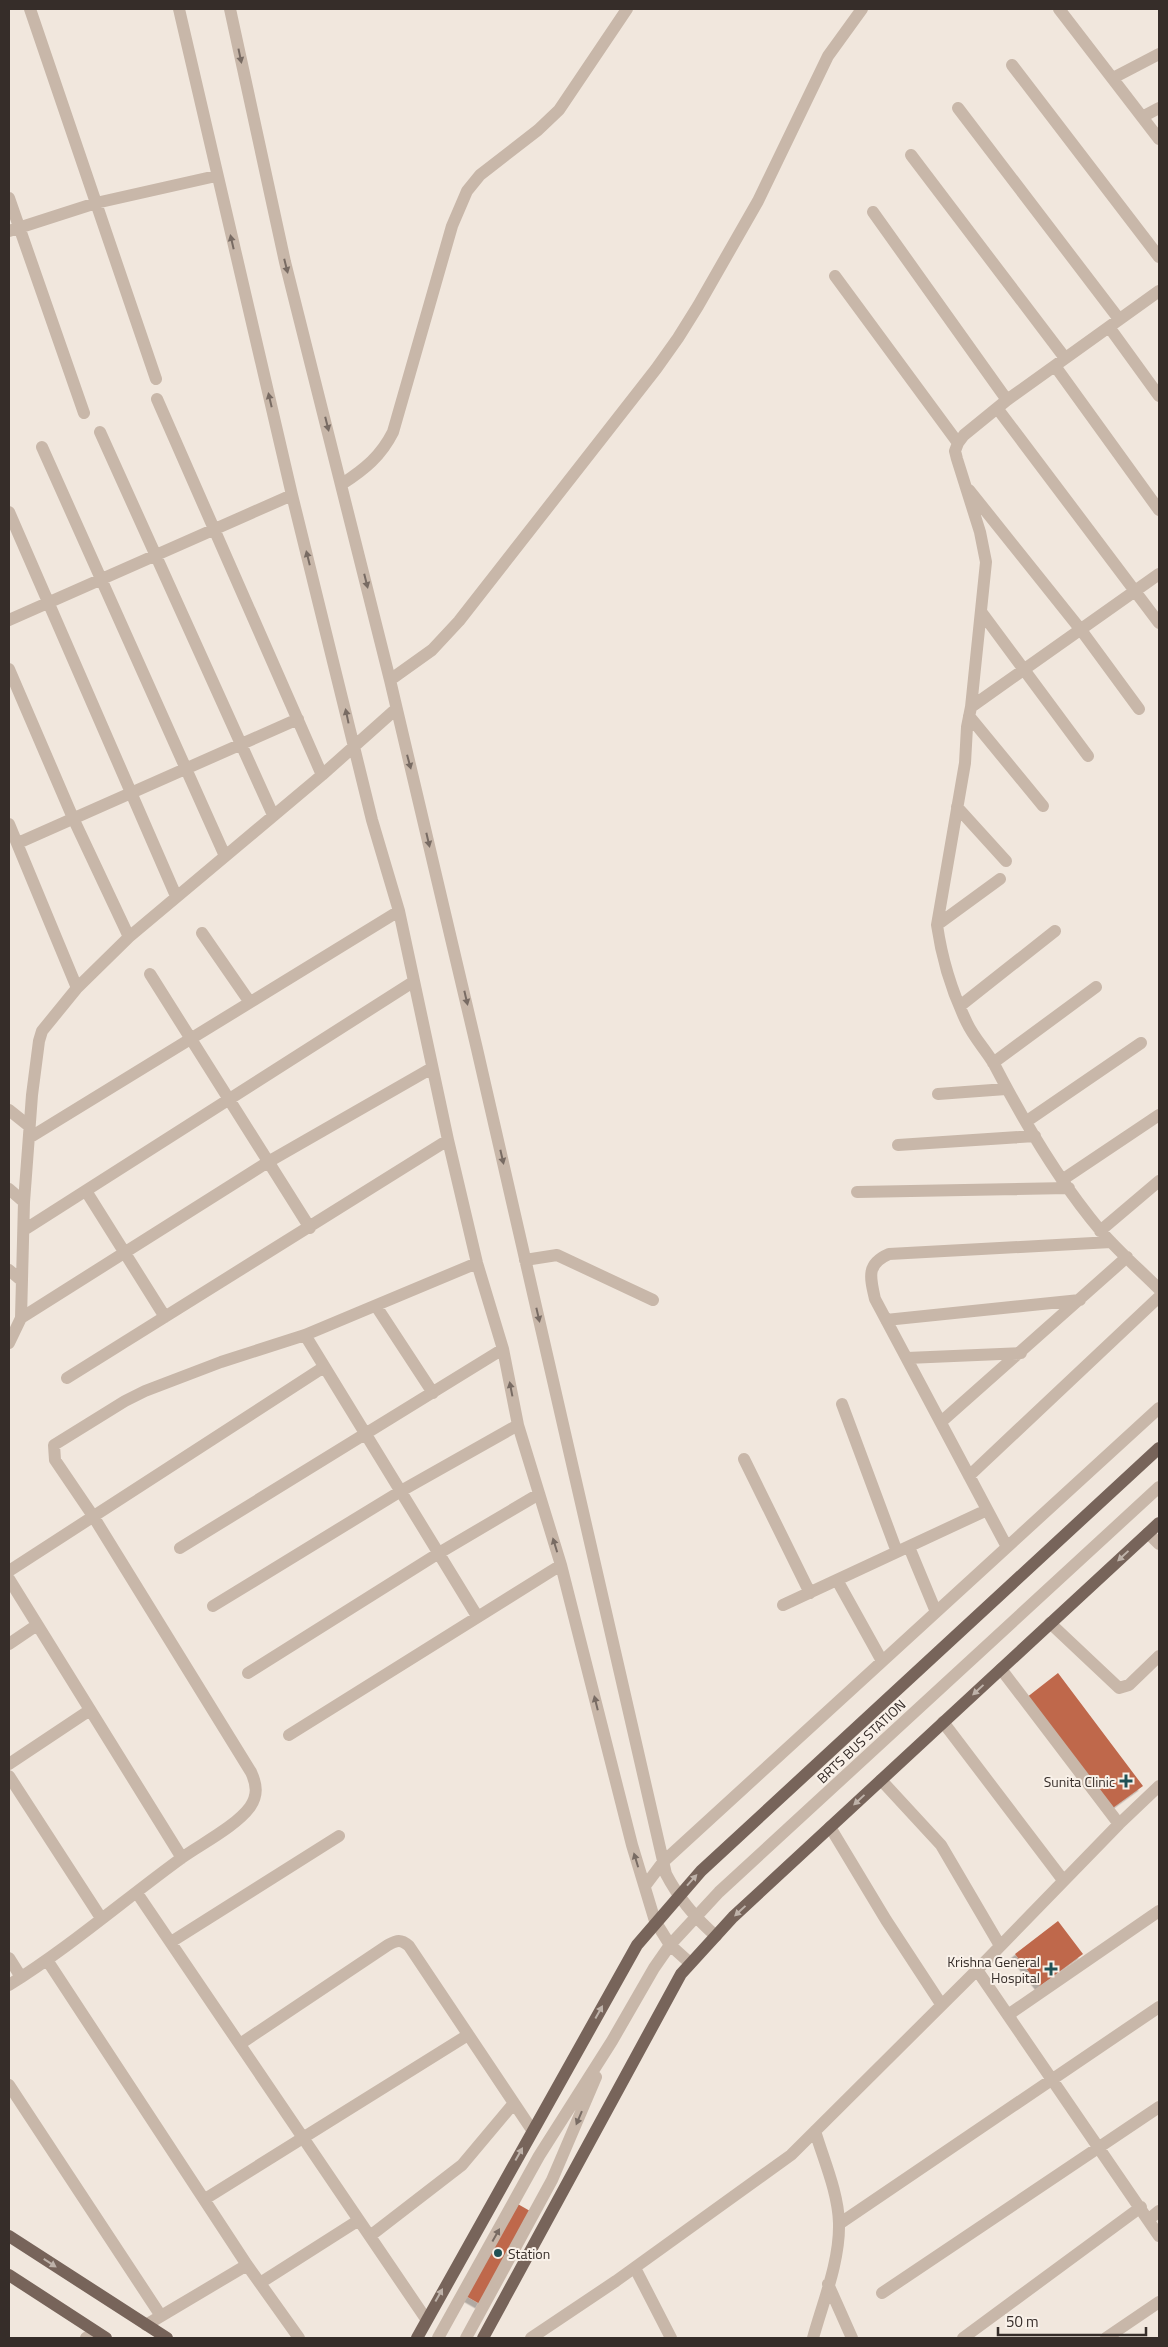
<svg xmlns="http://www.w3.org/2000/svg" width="1168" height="2347" viewBox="0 0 1168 2347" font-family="'Titillium Web',sans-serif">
<defs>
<filter id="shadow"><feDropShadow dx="-4.5" dy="4.5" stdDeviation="0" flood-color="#0004"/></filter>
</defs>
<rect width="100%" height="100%" fill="#f1e7dd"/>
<path fill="#bf684c" filter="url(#shadow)" d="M1058 1673 1143 1786 1110 1810 1026 1698Z
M1058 1921 1083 1954 1040 1986 1015 1954Z
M516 2203 530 2211 480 2304 466 2296Z"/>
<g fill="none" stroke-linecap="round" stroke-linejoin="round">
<path stroke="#c8b7a9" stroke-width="12" d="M30 9 156 379
M179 9 292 495 372 820 399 911 448 1140 477 1263 503 1349 518 1425 561 1565 632 1845 655 1921 670 1945 690 1963
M230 9 285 262 390 680 477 1049 666 1874C679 1899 694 1917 716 1936
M1059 9 1159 139
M1012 65 1159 257
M1113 78 1159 54
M958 108 1119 319
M1142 117 1159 108
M911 155 1065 358
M9 198 84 413
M873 212 1007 400
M9 231 96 203 216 176
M835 276 958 443
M1159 291 1007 400 964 435 958 443 955 451 957 459 980 532 986 562 971 707 967 727 965 763 937 925C942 960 952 992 967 1023 974 1038 986 1050 994 1064 1024 1122 1058 1180 1100 1230 1118 1251 1140 1270 1159 1289
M1109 327 1159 396
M1055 366 1159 510
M157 399 322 775
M997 408 1159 623
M100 432 273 815
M42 447 225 856
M342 484C365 469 381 456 393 432L452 226 467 191 480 175 538 130 559 110 627 9
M969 490 1081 630 1139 709
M9 512 176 896
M982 613 1088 756
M9 620 292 495
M9 669 73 818 129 937
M390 680 432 650 459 621 656 369 678 338 698 306 758 201 828 56 862 9
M971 707 1159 574
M969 716 1043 806
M957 807 1006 861
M9 824 77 988
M18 843 298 719
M937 925 1000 879
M202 933 249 1001
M150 974 310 1228
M960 1006 1055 931
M993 1063 1096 987
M938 1094 1006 1089
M9 1110 29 1126
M1027 1121 1141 1043
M29 1138 399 911
M898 1145 1035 1136
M1062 1180 1159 1115
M9 1189 24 1202
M86 1191 165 1317
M857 1192 1069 1188
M24 1230 413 982
M1100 1231 1159 1181
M525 1260 557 1255 653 1300
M9 1270 22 1281
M376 1306 433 1393
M21 1318 268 1162 432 1068
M886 1320 1080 1300
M305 1335 477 1616
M9 1343 21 1318 24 1202 32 1095 39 1041 42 1031 77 988 129 937 322 775 396 709
M907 1358 1021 1353
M67 1378 448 1140
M842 1404 897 1552
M941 1422 1127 1257
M744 1459 810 1593
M969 1476 1159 1297
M1148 1533 1159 1544
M909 1547 936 1612
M1007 1547 875 1299C870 1277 866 1264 889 1254L1111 1242
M180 1548 503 1349
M9 1571 324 1367
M9 1579 182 1858
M837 1580 882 1661
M783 1605 987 1510
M213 1606 401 1491 518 1425
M1050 1623 1119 1688 1129 1685 1159 1656
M9 1644 37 1625
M1001 1669 1119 1824
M248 1673 439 1553 539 1494
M943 1722 1063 1880
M289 1735 561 1565
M9 1764 90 1710
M9 1776 101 1918
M881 1780 941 1845 999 1944
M830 1827 886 1920 941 2004
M645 1886 663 1862 1159 1408
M137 1893 426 2319
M171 1942 339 1836
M9 1958 21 1977
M47 1960 247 2265 299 2338
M977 1970 1119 1824 1159 1786
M9 1985C70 1947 125 1899 183 1857 203 1843 236 1826 250 1807 258 1795 257 1785 251 1772L93 1516 55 1460 54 1445 125 1401 145 1391 221 1362 305 1335 477 1263
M1008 2015 1159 1911
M240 2044 388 1945C397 1940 401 1939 409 1946L532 2130
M9 2085 161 2316
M205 2199 468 2035
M1159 2211 1148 2220 1159 2236
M839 2224 1159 2007
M370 2236 462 2165 514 2103
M635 2268 671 2338
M260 2283 359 2220
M828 2284 852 2338
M882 2293 1159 2107
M146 2325 247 2265
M86 2338 96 2332
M438 2338 539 2156 612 2041 654 1968 670 1945 719 1892 1159 1487
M466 2338 552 2180 596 2077
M531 2338 616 2281 791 2155 977 1970 1148 2220
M813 2338C823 2302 840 2261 839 2223 838 2192 824 2161 815 2131
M963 2338 1141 2207
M1106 2338 1159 2302"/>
<path stroke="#77645a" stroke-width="12" d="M9 2236 167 2338
M9 2275 106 2338
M417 2338 637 1945 701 1871 1159 1448
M483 2338 681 1974 733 1917 1159 1523"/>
</g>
<defs><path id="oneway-solid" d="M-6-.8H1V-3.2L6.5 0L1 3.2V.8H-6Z" transform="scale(1.25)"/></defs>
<g fill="#786b63">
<use href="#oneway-solid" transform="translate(240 56) rotate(78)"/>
<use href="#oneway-solid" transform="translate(232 242) rotate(-103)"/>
<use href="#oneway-solid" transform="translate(286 266) rotate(76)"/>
<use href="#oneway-solid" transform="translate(270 400) rotate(-103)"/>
<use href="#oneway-solid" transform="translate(327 424) rotate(76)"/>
<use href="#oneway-solid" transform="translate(308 558) rotate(-104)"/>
<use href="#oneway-solid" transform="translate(366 581) rotate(76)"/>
<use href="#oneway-solid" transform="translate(347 716) rotate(-102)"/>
<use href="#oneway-solid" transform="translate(409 762) rotate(75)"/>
<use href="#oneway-solid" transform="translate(428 840) rotate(77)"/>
<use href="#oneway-solid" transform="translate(466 998) rotate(77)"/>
<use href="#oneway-solid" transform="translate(502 1157) rotate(77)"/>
<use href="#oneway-solid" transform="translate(538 1315) rotate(77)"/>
<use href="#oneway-solid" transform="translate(511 1389) rotate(-101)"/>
<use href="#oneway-solid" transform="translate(555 1545) rotate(-107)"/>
<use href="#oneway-solid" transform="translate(596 1703) rotate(-104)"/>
<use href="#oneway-solid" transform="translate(636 1860) rotate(-107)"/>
<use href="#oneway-solid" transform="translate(579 2118) rotate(113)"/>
<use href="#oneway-solid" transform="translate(496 2235) rotate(-61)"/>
</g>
<g fill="#beb2a9">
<use href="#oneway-solid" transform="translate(1123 1556) rotate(137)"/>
<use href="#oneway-solid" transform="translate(978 1690) rotate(137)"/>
<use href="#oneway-solid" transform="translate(859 1800) rotate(137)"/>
<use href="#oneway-solid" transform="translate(692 1880) rotate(-48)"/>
<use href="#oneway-solid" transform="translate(740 1911) rotate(137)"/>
<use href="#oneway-solid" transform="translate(599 2012) rotate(-61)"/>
<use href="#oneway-solid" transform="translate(519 2154) rotate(-61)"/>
<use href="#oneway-solid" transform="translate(50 2263) rotate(33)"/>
<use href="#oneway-solid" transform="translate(439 2295) rotate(-61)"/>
</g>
<g fill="#205155" stroke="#f9f1e9" stroke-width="2">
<path d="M1123.5 1773.5h5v5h5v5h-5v5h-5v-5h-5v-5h5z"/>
<path d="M1048.5 1961.5h5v5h5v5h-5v5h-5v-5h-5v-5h5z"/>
<circle cx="498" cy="2253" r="5"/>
</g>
<g text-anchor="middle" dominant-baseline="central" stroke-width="4" stroke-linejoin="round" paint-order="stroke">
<g font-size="14" fill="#362d29" stroke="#f9f1e9">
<text transform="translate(861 1741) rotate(-43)">BRTS BUS STATION</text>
</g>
<g font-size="14" fill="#362d29" stroke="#f9f1e9" text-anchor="end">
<text x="1115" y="1781">Sunita Clinic</text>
<text x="1040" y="1961">Krishna General<tspan x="1040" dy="16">Hospital</tspan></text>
<text x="508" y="2253" text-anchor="start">Station</text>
</g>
</g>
<rect width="1168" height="2347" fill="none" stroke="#362d29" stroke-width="20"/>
<path d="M998 2327v8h148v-8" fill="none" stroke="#362d29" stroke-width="2.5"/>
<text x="1006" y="2327" font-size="15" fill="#362d29" stroke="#f9f1e9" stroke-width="4" paint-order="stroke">50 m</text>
</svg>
